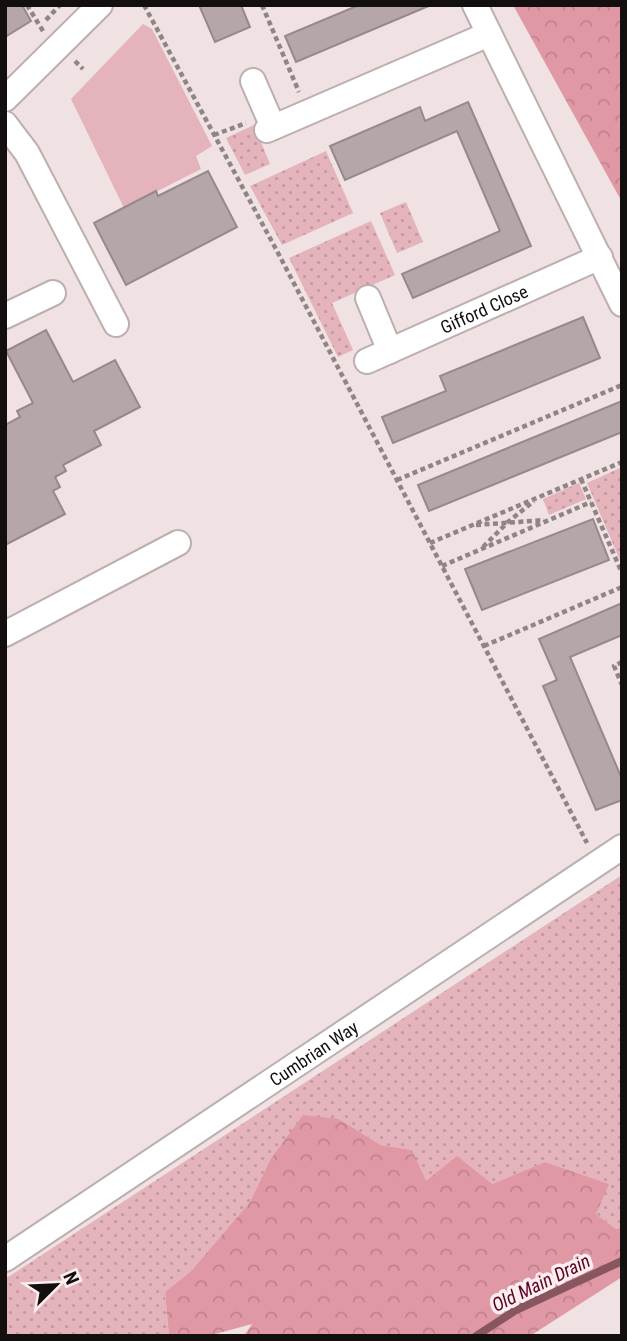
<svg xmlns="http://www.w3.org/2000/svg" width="627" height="1341" viewBox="0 0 627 1341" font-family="'Roboto Condensed',sans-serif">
<defs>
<pattern id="grass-dots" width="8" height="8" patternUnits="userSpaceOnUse" patternTransform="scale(1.75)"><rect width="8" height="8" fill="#e4b3bb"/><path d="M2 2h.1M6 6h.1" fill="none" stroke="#c399a0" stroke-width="1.8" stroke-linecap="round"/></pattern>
<pattern id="forest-crowns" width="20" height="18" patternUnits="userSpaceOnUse" patternTransform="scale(1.75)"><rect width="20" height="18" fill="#e198a5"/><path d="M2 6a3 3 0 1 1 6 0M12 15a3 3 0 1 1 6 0" fill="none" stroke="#c0828d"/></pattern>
</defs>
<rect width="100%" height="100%" fill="#f0e1e3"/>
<path fill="url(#grass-dots)" d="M254 125 270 164 245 175 226 138Z
M326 151 353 213 282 245 250 186Z
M406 202 423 242 397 253 380 213Z
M371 221 395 275 332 303 353 350 338 357 289 258Z
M622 467V565L587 483Z
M579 483 586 499 549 515 543 499Z
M622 875V1227L616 1229 596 1214 608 1184 545 1162 492 1184 425 1182 411 1150 381 1145 339 1119 270 1160 250 1202 191 1271 165 1292 169 1336H5V1279Z"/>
<path fill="url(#forest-crowns)" d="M513 5H622V202Z
M303 1115 339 1119 381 1145 412 1150 426 1181 457 1156 492 1184 545 1162 609 1184 596 1214 616 1229 622 1227V1277L530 1336H244L252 1324 208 1336H169L165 1292 191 1271 250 1202 270 1160Z"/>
<path fill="#e4b3bb" d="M143 24 152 29 212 146 196 156 201 169 124 208 71 99Z"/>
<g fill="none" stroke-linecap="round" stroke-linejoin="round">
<path stroke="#87565f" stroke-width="8" d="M476 1336 516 1310 622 1261"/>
</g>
<path fill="#b5a7a9" stroke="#97898b" stroke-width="2" d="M5 5H22L31 21 5 37Z
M199 5H241L250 27 215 42Z
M359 5H431L296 62 285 36Z
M468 102 531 246 413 298 402 274 500 231 457 131 345 180 330 146 420 107 425 121Z
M208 171 237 227 126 285 94 223 156 191 158 196Z
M583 317 600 358 393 443 382 417 446 391 440 376Z
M46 330 73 382 115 360 140 407 94 431 101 445 63 465 66 471 55 477 60 487 53 491 65 514 5 545V425L20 417 17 411 33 403 6 351Z
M622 401V432L429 511 418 485Z
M593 519 609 560 482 610 465 569Z
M622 603V635L570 657 622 779V800L596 810 543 686 557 680 539 639Z"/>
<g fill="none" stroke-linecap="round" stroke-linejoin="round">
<g stroke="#bdaeb0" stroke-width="28">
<g id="minor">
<path d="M475 5 622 304"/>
<path d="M253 81 273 127"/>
<path d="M5 99 100 5"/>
<path d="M5 124 27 153 116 324"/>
<path d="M267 130 489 34"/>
<path d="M368 298 390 351"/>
<path d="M5 316 53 293"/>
<path id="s1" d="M367 361 600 257"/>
<path d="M5 634 178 543"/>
<path id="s2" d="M5 1259 622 847"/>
</g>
</g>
<path stroke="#8f8586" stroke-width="4.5" stroke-dasharray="5 3.5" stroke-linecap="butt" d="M27 5 43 31
M144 5 277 251 587 843
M262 5 299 92
M46 20 60 5
M75 61 83 69
M214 135 246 123
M581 479 622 573
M397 480 622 385
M476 525 544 520
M430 543 622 462
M483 547 508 522 534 501
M442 566 591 502
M484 646 622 587
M622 662 614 666 622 685"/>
<use href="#minor" stroke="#fff" stroke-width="24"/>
</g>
<g text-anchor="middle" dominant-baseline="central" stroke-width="7" stroke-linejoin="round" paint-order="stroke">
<g font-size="18" fill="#130f0f" stroke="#fdeef0">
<text stroke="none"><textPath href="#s1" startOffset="128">Gifford Close</textPath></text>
<text stroke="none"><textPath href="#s2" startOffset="371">Cumbrian Way</textPath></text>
</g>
<g font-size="19" font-style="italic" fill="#5a0223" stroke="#fdeef0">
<text transform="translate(541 1283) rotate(-26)">Old Main Drain</text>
</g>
</g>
<rect width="627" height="1341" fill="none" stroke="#130f0f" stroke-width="14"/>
<g transform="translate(56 1285) rotate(66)" stroke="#fdeef0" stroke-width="5" paint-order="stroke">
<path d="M0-5L12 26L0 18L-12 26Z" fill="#130f0f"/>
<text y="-10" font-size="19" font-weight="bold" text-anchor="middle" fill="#130f0f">N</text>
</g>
</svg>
